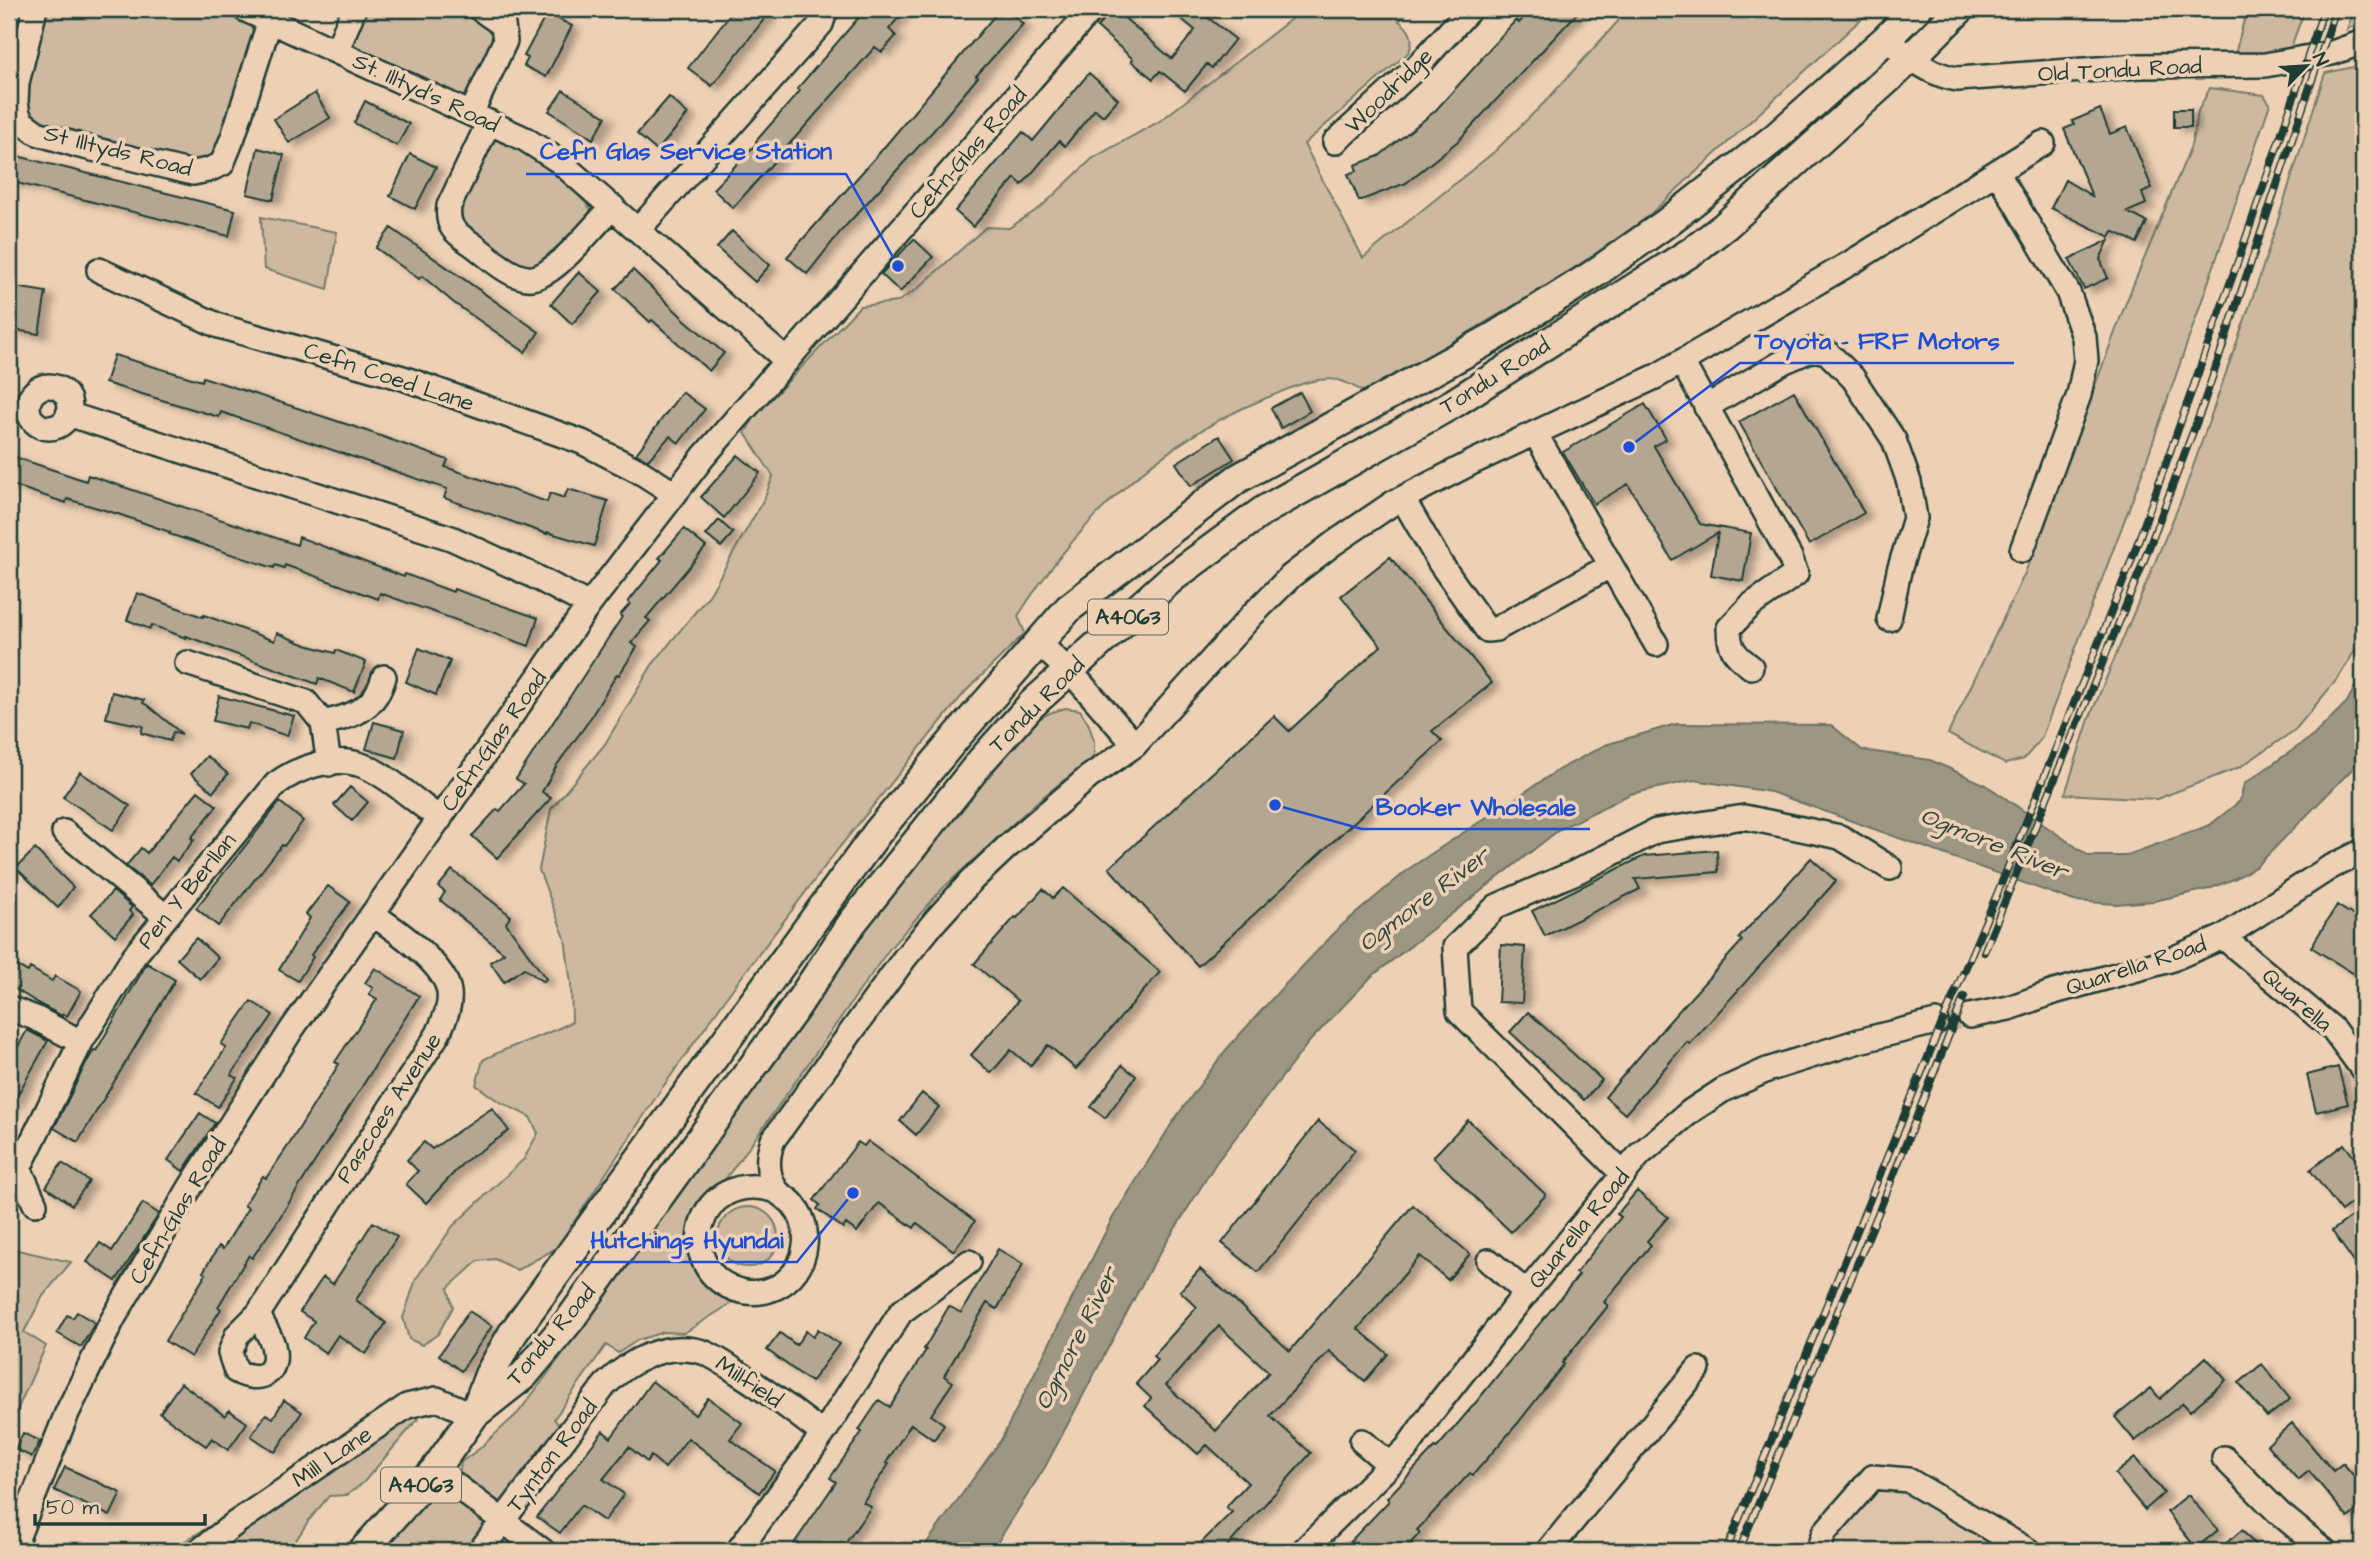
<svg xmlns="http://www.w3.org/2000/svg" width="2372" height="1560" viewBox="0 0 2372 1560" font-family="'Architects Daughter',sans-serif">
<defs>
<filter id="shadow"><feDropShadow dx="8" dy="4.5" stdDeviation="3.5" flood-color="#0004"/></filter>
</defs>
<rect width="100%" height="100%" fill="#eed1b5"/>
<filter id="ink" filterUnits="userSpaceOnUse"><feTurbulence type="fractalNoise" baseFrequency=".0143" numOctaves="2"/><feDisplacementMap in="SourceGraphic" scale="14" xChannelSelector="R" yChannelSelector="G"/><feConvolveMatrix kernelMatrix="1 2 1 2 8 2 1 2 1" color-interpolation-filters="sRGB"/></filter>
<g filter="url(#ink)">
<path fill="#ddc4aa" d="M1872 1468 2003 1551H1824Z"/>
<path fill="#ccb9a0" stroke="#767b6a" stroke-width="2" d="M46 9H202L249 22 255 36 219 152 209 160 196 164 47 129C38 124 31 121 27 111 20 96 41 29 46 9Z
M363 9H464L489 23 497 36 468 95 462 96 356 47 351 41Z
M1304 9H1411L1399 21C1410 29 1415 38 1409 52L1304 144 1363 258 1494 152 1547 100 1629 9H1872L1644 220 1565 275 1367 393C1358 389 1347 382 1338 380 1312 376 1290 389 1266 398 1160 441 1079 520 1018 616L1025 633 965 692 838 849 731 991 660 1091 557 1248 517 1270 495 1259 478 1261 448 1288 453 1307 438 1334 422 1345 409 1339 403 1318 416 1279 453 1226 524 1159 538 1133 530 1117 498 1101 476 1085 483 1060C513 1044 543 1037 572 1022L571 984 565 938 539 870 551 809 605 744 652 665 710 594 765 497 773 476 745 433 755 416 860 306 897 302 917 289 986 227 1009 228 1041 207 1093 158 1160 121Z
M2247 9H2305L2291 47 2247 58 2235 54Z
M2355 9H2363V22L2347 29Z
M2363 65V637L2339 677 2295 730 2240 767 2157 799 2065 794 2089 719 2182 498 2259 279 2325 73Z
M2210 88 2264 95 2270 104 2139 482 2041 739 2024 759 2005 764 1948 734 2025 573 2127 300 2191 146 2198 111Z
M490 140C516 137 574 188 590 208V215L551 261 523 269 486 245 458 219 459 199Z
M261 217 337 232 328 289 264 269Z
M1065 708 1080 710 1089 725 1094 741V755L1085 769 1064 780 1039 800 944 887 890 948 750 1146 703 1209 695 1234 735 1301 684 1333 663 1332 654 1335 638 1340 618 1353 606 1345 554 1419 559 1425C546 1444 514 1500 494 1507L459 1476 461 1462 479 1449 518 1413 559 1359 697 1162 782 1050 865 930 1008 748 1036 720 1050 713Z
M718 1237a30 30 0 1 1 60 0a30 30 0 1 1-60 0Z
M9 1248 71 1262 43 1296 24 1332 46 1346 9 1428Z
M415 1413 418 1419 363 1483 347 1495 329 1496 309 1520 289 1551H168L325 1458Z
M436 1492C454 1497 473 1511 486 1525L470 1551H381L426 1500Z"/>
<path fill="#9c9782" stroke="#6a7363" stroke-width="2" d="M2363 672V758L2257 866 2236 878 2209 889 2154 901 2116 904 2074 901 1771 792 1694 780 1630 794 1560 829 1371 977 1309 1042 1216 1163 1150 1269 1045 1467 992 1551H921L1001 1440 1112 1219 1174 1120 1225 1051 1279 991 1341 926 1410 868 1558 770 1605 745 1676 724 1831 725 1862 750 1930 760 1986 785 2089 856H2125L2210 825 2240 801 2244 784 2313 736 2347 702Z"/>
<path fill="#b4a791" stroke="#1f3d34" stroke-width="2" fill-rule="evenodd" filter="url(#shadow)" d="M734 9H772L712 86 688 68Z
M866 9H891L900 16 889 29 896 36 882 52 875 47 733 208 713 189 757 143 756 141 800 91 797 89Z
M1000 9H1006L1023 24 976 76 978 77 933 131 841 231 807 274 787 257 881 151Z
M1114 9 1172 59 1195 30 1169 9H1197L1235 39 1212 68 1207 64 1185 91 1160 71 1153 79 1131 61 1133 59 1097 27Z
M1531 9H1581L1458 141 1406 183 1359 201 1348 174 1357 171 1355 165 1379 156 1435 111 1482 59 1481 58 1516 20 1519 23Z
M547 13 572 26 546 77 524 66 528 58 524 56Z
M1089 73 1118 99 1103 116 1095 109 1065 146 1059 141 1022 185 1015 178 973 227 955 211 1023 132 1033 141Z
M563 90 606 117 593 139 549 111Z
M315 93 330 118 289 143 274 119Z
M669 97 688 114 657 151 637 134Z
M365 101 409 124 397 146 354 123Z
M2100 109 2110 134 2127 127 2152 188 2142 193 2146 204 2127 212 2147 222 2137 243 2113 231 2110 237 2051 208 2065 180 2092 196 2064 129 2074 125 2072 121Z
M2174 109H2191V127H2174Z
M258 148 284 155 273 200 247 194Z
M9 154 235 210 229 236 9 181Z
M410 154 436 167 415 209 390 196Z
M391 228 539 332 525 352 454 303 422 276 419 279 376 248Z
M732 231 770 265 755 282 717 248Z
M914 239 933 257 900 292 881 274Z
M2109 240 2100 259 2108 278 2084 289 2069 259Z
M633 270 684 319 724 353 709 371 652 320 650 322 615 289Z
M579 272 601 292 572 324 551 304Z
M9 286 46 292 39 334 9 329Z
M114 355 202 381 203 377 358 428 448 460 445 467 547 502 550 493 564 498 568 489 608 501 594 546 547 532V534L444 498 447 489 221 412 219 417 105 383Z
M1794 391 1864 513 1809 545 1739 422Z
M682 392 705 409 679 443 670 436 648 460 636 454Z
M1300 392 1310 411 1281 428 1271 408Z
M1645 404 1666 439 1654 446 1700 524 1751 533 1743 581 1711 575 1718 533 1672 560 1628 484 1594 504 1563 452Z
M1219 436 1234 459 1191 486 1176 463Z
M9 455 86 481 88 475 297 545 299 537 404 577 405 574 453 592 454 589 538 618 529 646 380 593 378 599 285 565 284 568 275 565 274 568 169 534 170 532 118 514 67 499 66 503 9 484Z
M738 455 760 473 724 518 701 497Z
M719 520 733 533 721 547 706 535Z
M684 529 706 547 646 618 650 621 631 643 637 647 619 675 617 674 588 722 557 765 542 792 551 798 497 858 472 836 497 809 500 811 524 784 516 779 622 617 620 615 630 604 628 602 662 560 659 558Z
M1390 557 1492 683 1432 731 1442 741 1198 966 1109 868 1274 716 1289 731 1381 646 1341 596Z
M137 593 203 617 204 615 274 641 277 633 306 645 335 653 336 650 366 662 354 692 319 678 317 684 186 636V638L152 625 150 629 127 620Z
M419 648 450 661 436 695 406 682Z
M112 692 144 700 143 703 147 705 182 734 173 732 170 741 141 733 143 726 106 718Z
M219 696 294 716 287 736 249 723 247 729 213 721Z
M374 722 404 730 397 758 366 749Z
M207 756 228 774 213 792 191 774Z
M80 772 130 806 113 830 63 797Z
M350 787 368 802 352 821 334 805Z
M198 791 217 806 191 838 194 840 177 861 172 857 150 885 126 866 141 848 147 853Z
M280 802 303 821 284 846 282 845 218 926 196 908Z
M35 849 73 887 58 908 16 868Z
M1717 850 1718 872 1635 879 1640 889 1545 936 1532 911 1644 856Z
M1811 858 1836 881 1690 1044 1687 1042 1625 1114 1605 1097 1667 1024 1742 941 1739 938Z
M452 870 511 916 506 923 546 979 543 982 524 968 504 982 490 962 504 953 440 900 445 892 438 887Z
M328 886 350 902 311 955 313 957 298 981 279 970 310 918 306 914Z
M1063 888 1160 972 1076 1069 1048 1045 1030 1066 1011 1050 991 1073 971 1055 1018 1001 974 964 1015 917 1017 918 1043 889 1053 898Z
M113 891 132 907 129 911 133 915 115 936 91 914Z
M2337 905 2363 922V963L2356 975 2311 947Z
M196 938 218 958 200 979 177 959Z
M1501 945 1525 947 1522 1003 1498 1002Z
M9 961 28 972 30 968 52 981 55 976 81 991 67 1016 63 1014 62 1016 41 1005 9 985Z
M147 963 175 980 78 1142 54 1128 85 1065 94 1050 96 1051Z
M375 968 419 996 275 1225 252 1258 249 1255 218 1307 221 1309 191 1357 165 1341 206 1274 203 1272 219 1246 223 1249 248 1208 244 1205 263 1176 266 1178 290 1143 339 1064 335 1062 377 999 369 994 373 988 365 983Z
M251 1001 273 1015 231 1075 237 1078 218 1107 196 1093 226 1048 221 1044Z
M1528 1012 1602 1080 1584 1100 1510 1032Z
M27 1030 48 1041 9 1110V1063Z
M1122 1065 1136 1076 1105 1118 1091 1107Z
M2338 1067 2348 1104 2316 1112 2307 1075Z
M922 1093 939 1107 916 1135 900 1121Z
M492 1108 509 1131 464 1162 426 1203 406 1184 418 1171 407 1160 424 1142 432 1149Z
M200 1113 215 1123 183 1171 168 1160Z
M1468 1120 1546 1195 1511 1232 1433 1157Z
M1318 1121 1355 1150 1258 1272 1222 1243Z
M868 1141 975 1221 954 1251 917 1223 914 1228 879 1203 857 1232 846 1224 843 1228 817 1209 820 1205 814 1200 858 1142 864 1146Z
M2344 1144 2363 1169V1194L2341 1211 2310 1170Z
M62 1163 89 1181 72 1205 46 1187Z
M1637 1191 1668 1217 1647 1241 1651 1245 1604 1302 1608 1306 1562 1363 1564 1364 1518 1423 1473 1475 1470 1473 1417 1530 1420 1533 1403 1551H1341L1389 1501 1387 1498 1435 1447 1437 1448 1477 1401 1579 1275 1576 1273 1621 1217 1617 1214Z
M143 1203 159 1214 116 1281 87 1262 100 1243 112 1251Z
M1413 1205 1470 1254 1448 1280 1420 1256 1358 1329 1388 1354 1365 1381 1329 1351 1270 1416 1311 1453 1223 1551H1193L1232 1512 1226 1507 1248 1483 1207 1445 1198 1454 1145 1406 1151 1398 1136 1384 1157 1360 1153 1356 1197 1307 1180 1291 1200 1269 1290 1351ZM1219 1326 1269 1372 1216 1431 1166 1385Z
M2363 1208V1275L2332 1231Z
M373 1222 397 1237 356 1300 386 1323 366 1354 338 1335 326 1353 304 1338 314 1321 300 1312 323 1277 333 1284Z
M998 1249 1023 1264 997 1309 987 1303 944 1376 953 1382 931 1415 944 1424 934 1440 911 1424 886 1463 889 1464 863 1502 871 1507 840 1551H789L836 1482 830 1478 862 1432 859 1430 879 1400 890 1407 926 1350 924 1349 949 1306 961 1313Z
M469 1311 492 1326 461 1371 439 1355Z
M77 1312 95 1323 81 1347 57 1333 67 1315 73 1318Z
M818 1329 839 1344 811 1382 767 1350 780 1333 796 1345 806 1331 813 1337Z
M2206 1357 2226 1380 2190 1411 2183 1403 2135 1441 2115 1417 2151 1388 2160 1399Z
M2262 1364 2290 1399 2267 1417 2239 1383Z
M652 1381 695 1415 708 1398 742 1423 730 1439 775 1471 759 1493 688 1438 665 1468 651 1456 647 1462 629 1447 603 1479 624 1494 604 1521 581 1505 560 1533 537 1517 603 1431 611 1438Z
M181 1383 225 1416 229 1410 247 1423 228 1450 212 1438 206 1446 160 1413Z
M284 1400 302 1412 275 1452 251 1436 266 1414 273 1418Z
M2292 1423 2333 1471 2343 1463 2363 1487V1505L2348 1518 2309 1471 2298 1480 2267 1445Z
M23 1433 40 1441 32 1457 15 1449Z
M2135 1458 2164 1493 2145 1510 2115 1474Z
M65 1467 121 1493 110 1516 54 1490Z
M2188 1495 2218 1530 2196 1548 2167 1512Z
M2242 1530 2260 1551H2217Z"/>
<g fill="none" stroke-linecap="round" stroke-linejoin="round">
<path stroke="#c5b39b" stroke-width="23" stroke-dasharray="23 11" stroke-linecap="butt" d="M1936 1022 1970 1016"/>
<g stroke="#1f3d34" stroke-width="28">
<path id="minor" d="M35 9 17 83 16 102 18 114 22 122 37 133 80 146 193 173 208 170 222 164 233 137 270 20
M244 9 525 139 559 161 787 361
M1886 39C1907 55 1931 76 1958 79L2140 66 2265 65 2332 53 2363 42
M337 50 354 9
M471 114 505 41 503 25 480 9
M489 122 449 206C446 230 458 234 476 247 490 258 509 276 527 278 552 282 594 224 613 207
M1335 142 1416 68 1470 9
M1997 172 2068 292 2084 337 2086 360 2079 395 2022 550
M638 230 821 24 826 9
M99 270 219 326 403 378 582 442 639 471 675 494
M1682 362 1790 557 1796 574 1751 605 1729 628C1729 649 1735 655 1751 667
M28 407a21 21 0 1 1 42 0a21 21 0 1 1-42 0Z
M1706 407 1783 362 1813 349 1827 352 1853 378 1894 440 1909 482 1915 518 1899 571 1889 619
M68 414 451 538 532 575 589 605
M1535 433 1656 644
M1403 499 1440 563 1487 630 1496 629 1610 566
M1039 643 1078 680 1135 745
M187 663 306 702 323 723 329 764
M323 723C354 716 375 709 384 677
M64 832 165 916
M2223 937 2333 1029 2363 1070
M9 1008 35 1018 81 1042
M1970 1016 2009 1008 2054 992 2170 960 2223 937 2329 868 2363 851
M9 1165 19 1168 81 1042 134 956 276 784C297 768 332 756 358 764 382 770 419 804 440 819
M19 1168 35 1204
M1625 1173 1615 1166 1459 1011 1455 947 1497 906 1576 872 1656 831 1744 817 1840 837 1890 868
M777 1191C695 1165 670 1272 741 1291 756 1295 774 1291 786 1281 809 1262 812 1227 793 1204 789 1199 781 1196 777 1191 766 1175 767 1156 773 1140L904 959 935 921 972 880 1007 847 1089 777 1135 745 1253 614 1291 576 1334 543 1393 503 1475 461 1657 376 1852 262 2043 143
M1489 1261 1527 1293
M258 1314 237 1335 230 1353 236 1371C260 1384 280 1374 273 1345 270 1335 262 1324 258 1314L438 1034C444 1020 451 1007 449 992 446 965 394 928 373 915
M823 1434 901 1312 969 1262
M1362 1441 1390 1465
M2224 1458 2279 1513 2325 1551
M435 1470 543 1551
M12 1551 67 1413 113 1319 191 1186 292 1029 589 605 704 456 1092 9
M199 1551 237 1522 407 1406 437 1399 474 1415
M480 1551 605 1385C630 1360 666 1341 703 1352 716 1357 728 1366 740 1374 769 1392 796 1413 823 1434L738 1551
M1303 1551 1407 1448 1432 1412 1513 1309 1640 1154 1691 1111 1723 1090 1767 1070 1859 1041 1936 1022
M1548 1551 1698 1369
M1818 1551 1824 1533 1873 1477 1908 1480 2029 1551"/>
</g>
<g stroke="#1f3d34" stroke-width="33">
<path id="major" d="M476 1413 524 1375 569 1321 796 1007 852 923 982 760 1032 704 1172 578 1263 511 1454 403 1694 250 1725 226 1911 58 1960 9
M363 1551 435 1470 474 1415 489 1375 513 1333 877 833 958 735 1069 608 1237 479 1492 338 1594 274 1665 224 1776 137 1886 39 1916 9"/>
</g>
<use href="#minor" stroke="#eed1b5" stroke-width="23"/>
<use href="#major" stroke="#eed1b5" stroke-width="28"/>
<g stroke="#1f3d34" stroke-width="8">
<path id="rail" d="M1984 952 2140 571 2202 408 2336 9
M1726 1551 1937 1035 1997 894 2129 567 2239 258 2324 9
M1739 1551 1888 1189 1964 997"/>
</g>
<use href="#rail" stroke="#eed1b5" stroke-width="5" stroke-dasharray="16" stroke-linecap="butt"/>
</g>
</g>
<g text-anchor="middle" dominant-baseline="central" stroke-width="7" stroke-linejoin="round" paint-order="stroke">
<g fill="#eed1b5" stroke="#5d695b" stroke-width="2">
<rect x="1088" y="599.5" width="80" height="35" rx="5"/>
<rect x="381" y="1467.5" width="80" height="35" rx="5"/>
</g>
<g font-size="21" font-weight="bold" fill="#1f3d34">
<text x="1128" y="617">A4063</text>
<text x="421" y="1485">A4063</text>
</g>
<g font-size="23" fill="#1f3d34" stroke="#eed1b5">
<text transform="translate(2120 70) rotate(-3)">Old Tondu Road</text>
<text transform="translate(1389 91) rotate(-44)">Woodridge</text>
<text transform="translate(426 93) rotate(25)">St. Illtyd's Road</text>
<text transform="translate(118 151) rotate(14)">St Illtyds Road</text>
<text transform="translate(968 153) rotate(-49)">Cefn-Glas Road</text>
<text transform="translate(1495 376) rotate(-32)">Tondu Road</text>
<text transform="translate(389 377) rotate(18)">Cefn Coed Lane</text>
<text transform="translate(1037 705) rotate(-45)">Tondu Road</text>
<text transform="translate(494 741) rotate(-55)">Cefn-Glas Road</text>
<text transform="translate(187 891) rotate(-51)">Pen Y Berllan</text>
<text transform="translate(2136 966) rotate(-18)">Quarella Road</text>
<text transform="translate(2297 1000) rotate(41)">Quarella</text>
<text transform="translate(389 1108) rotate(-57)">Pascoes Avenue</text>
<text transform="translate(178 1211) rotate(-59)">Cefn-Glas Road</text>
<text transform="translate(1579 1229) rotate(-51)">Quarella Road</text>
<text transform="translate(551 1335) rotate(-50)">Tondu Road</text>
<text transform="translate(749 1382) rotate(34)">Millfield</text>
<text transform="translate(552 1456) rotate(-53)">Tynton Road</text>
<text transform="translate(332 1457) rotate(-34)">Mill Lane</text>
</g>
<g font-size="24" font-style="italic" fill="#324a40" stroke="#eed1b5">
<text transform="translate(1994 844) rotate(22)">Ogmore River</text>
<text transform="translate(1424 900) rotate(-37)">Ogmore River</text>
<text transform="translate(1077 1339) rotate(-63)">Ogmore River</text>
</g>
</g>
<path fill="none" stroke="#1d4ed8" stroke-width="2.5" d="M898 266L846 174H526M1629 447L1740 363H2014M1275 805L1362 829H1590M853 1193L797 1262H576"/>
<g fill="#1d4ed8" stroke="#eed1b5" stroke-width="2.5">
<circle cx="898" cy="266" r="7"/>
<circle cx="1629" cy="447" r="7"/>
<circle cx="1275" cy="805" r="7"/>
<circle cx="853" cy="1193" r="7"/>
</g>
<g font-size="24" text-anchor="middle" font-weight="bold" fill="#1d4ed8" stroke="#eed1b5" stroke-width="7" stroke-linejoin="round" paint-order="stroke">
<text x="686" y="159">Cefn Glas Service Station</text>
<text x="1877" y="349">Toyota - FRF Motors</text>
<text x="1476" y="815">Booker Wholesale</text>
<text x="687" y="1248">Hutchings Hyundai</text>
</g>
<rect width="2372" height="1560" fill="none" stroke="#eed1b5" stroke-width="35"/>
<rect x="18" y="18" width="2337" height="1525" fill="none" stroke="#1f3d34" stroke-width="2.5" filter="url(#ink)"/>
<g transform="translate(2306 66) rotate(65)" stroke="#eed1b5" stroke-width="5" paint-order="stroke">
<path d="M0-5L12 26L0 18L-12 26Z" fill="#1f3d34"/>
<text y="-10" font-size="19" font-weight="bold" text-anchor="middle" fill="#1f3d34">N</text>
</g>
<path d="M35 1514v10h170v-10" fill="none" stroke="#1f3d34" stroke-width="3.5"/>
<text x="46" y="1514" font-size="21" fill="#1f3d34" stroke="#eed1b5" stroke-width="5" paint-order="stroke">50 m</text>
</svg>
